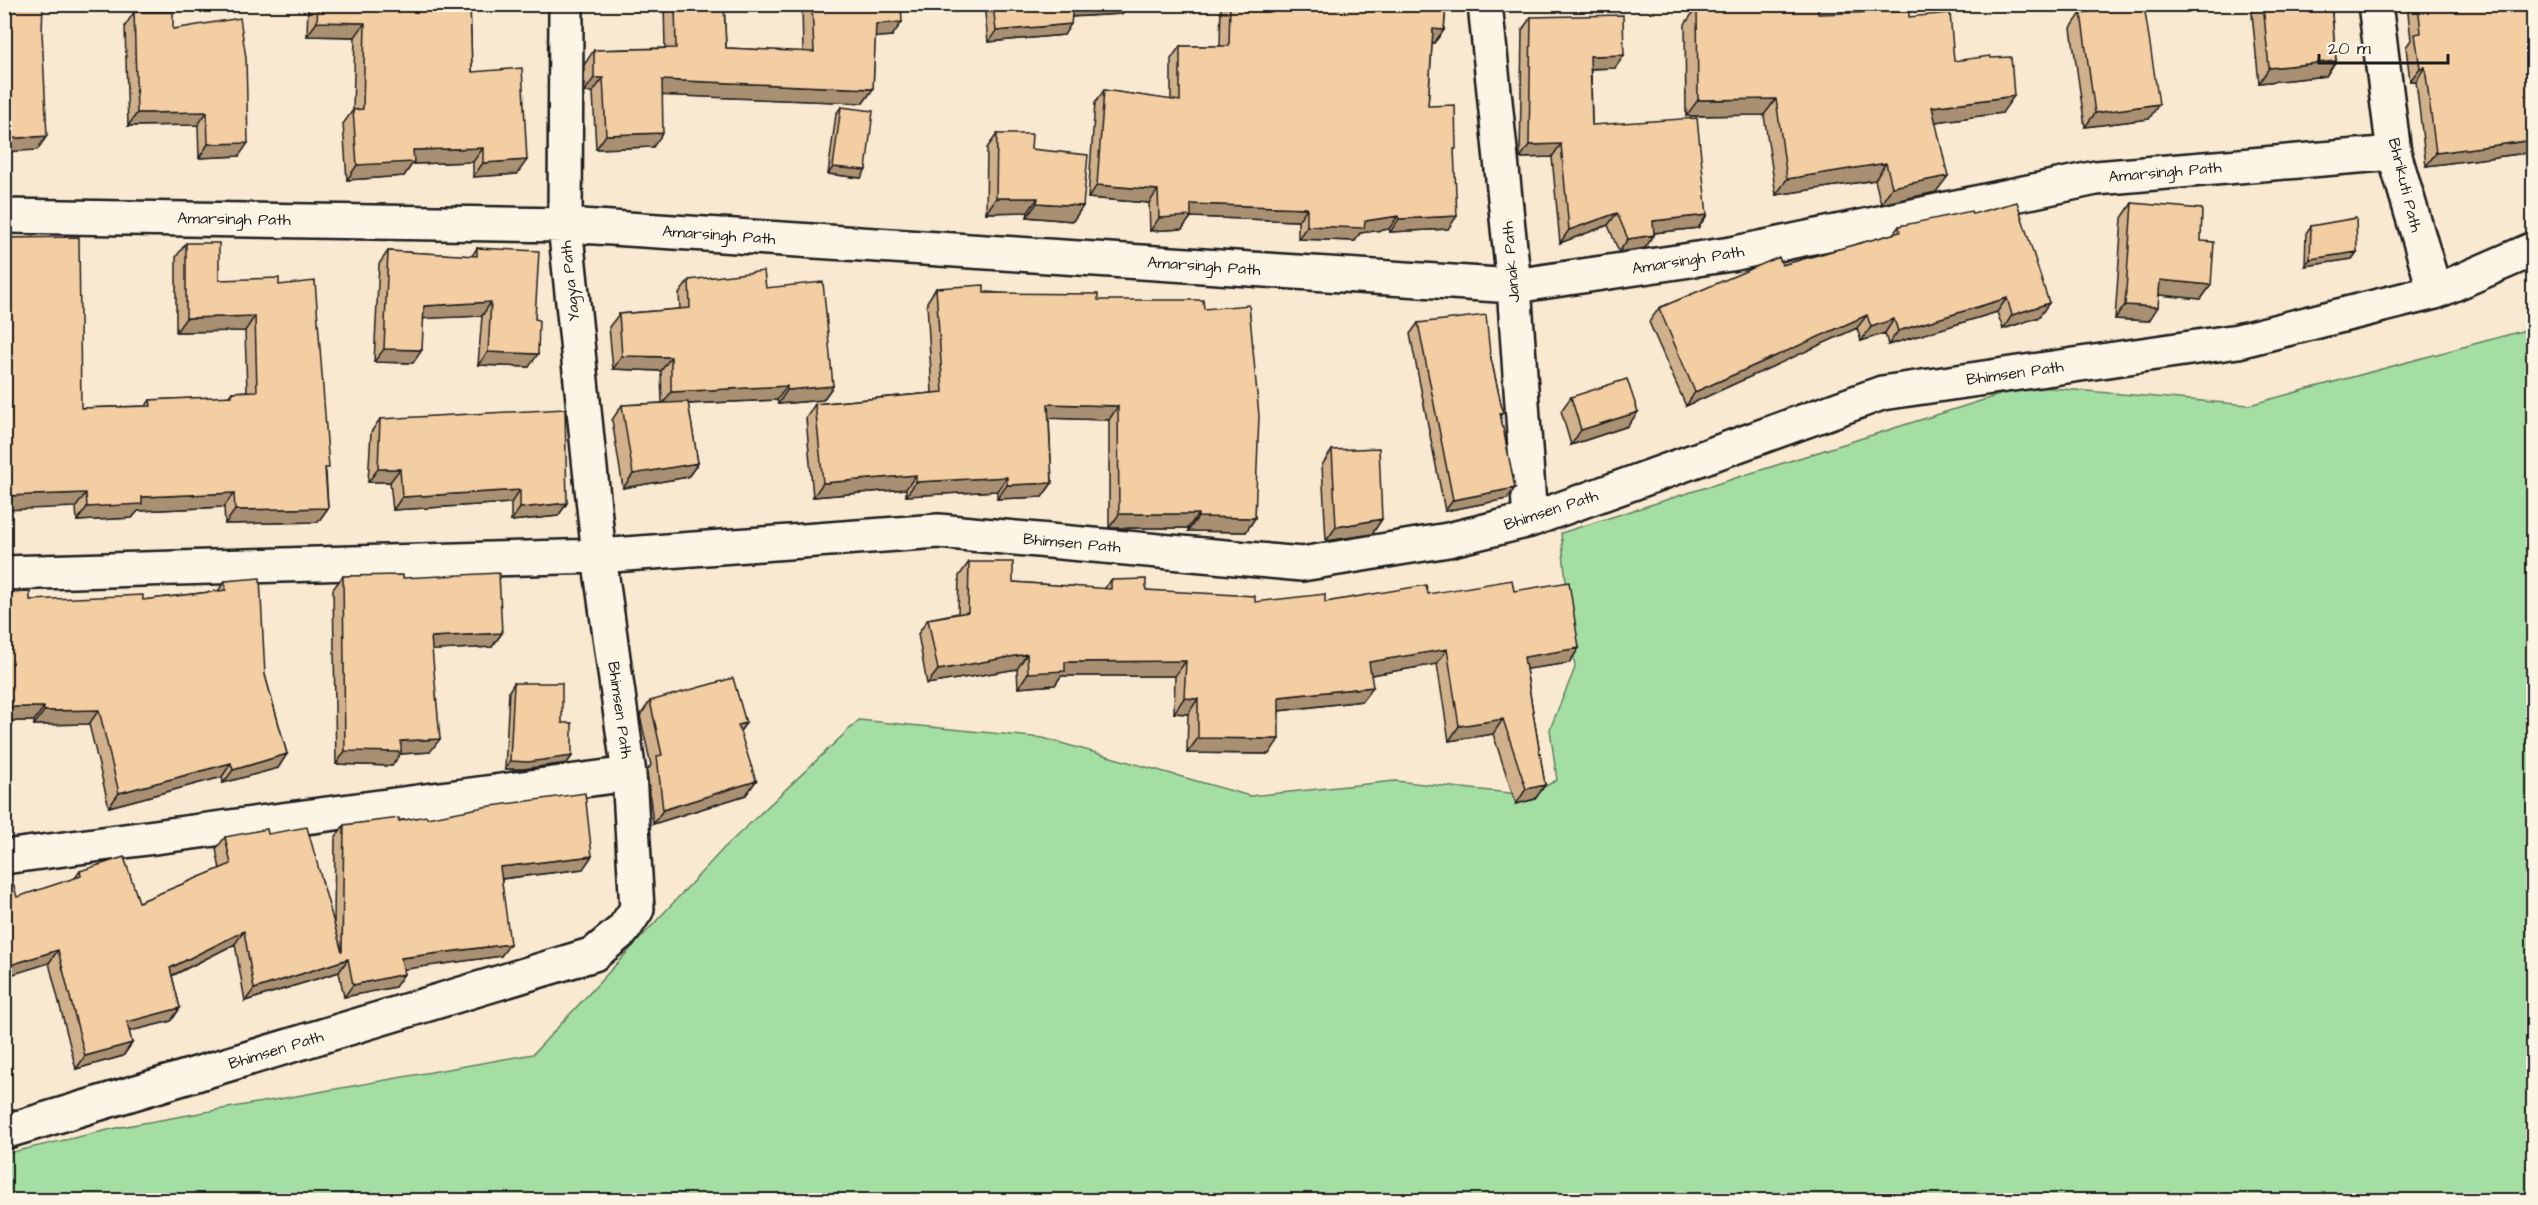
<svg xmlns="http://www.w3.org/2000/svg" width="2538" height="1205" viewBox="0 0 2538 1205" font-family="'Architects Daughter',sans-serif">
<rect width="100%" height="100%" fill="#f9e9d1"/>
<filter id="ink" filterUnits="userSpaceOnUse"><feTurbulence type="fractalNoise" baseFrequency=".0167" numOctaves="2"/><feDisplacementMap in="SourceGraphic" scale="12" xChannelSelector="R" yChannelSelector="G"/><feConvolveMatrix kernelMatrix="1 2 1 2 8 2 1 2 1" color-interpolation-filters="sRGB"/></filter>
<g filter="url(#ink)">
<path fill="#a5dea2" stroke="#607d5f" stroke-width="1.5" d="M2533 328V1200H5L4 1154 121 1127 533 1054 724 848 859 720 1043 738 1250 796 1395 781 1529 795 1557 780 1550 729 1575 668 1561 533 2028 386 2249 405Z"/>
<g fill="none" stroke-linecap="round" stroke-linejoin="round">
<g stroke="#1c1c1c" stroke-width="38">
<path id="minor" d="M1485 4 1514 286 1530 520
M2375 4 2394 153 2435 292
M4 216 565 225 1514 286 1731 254 2096 178 2394 153
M4 573 599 556 565 225 566 4
M4 857 629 774
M4 1132 594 954 623 930 637 909 629 774 599 556 938 531 1302 564 1448 540 1530 520 1882 393 2238 341 2435 292 2534 249"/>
</g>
<use href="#minor" stroke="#fcf5e5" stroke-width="33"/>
</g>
<path fill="#d1b18c" stroke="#1c1c1c" stroke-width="1.5" d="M308 4H470L472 72 517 174 473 177V162L412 164 404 176 347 180 343 124 353 110 355 37 307 36Z
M664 4H724L726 48 803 52 802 4H901L892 36 875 37 873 89 863 103 662 95 653 147 596 149 593 92H584V65L594 50 665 48Z
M984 4H1129L1122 14 1072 17 1064 35 988 42Z
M1221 4H1446L1444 30 1434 43H1432L1428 106 1454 152 1448 229 1390 232 1389 229 1360 233 1355 241 1298 239V221L1191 217 1182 229 1150 231 1149 203 1088 198 1095 103 1104 90 1171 100V59L1180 46H1220Z
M2251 4H2331L2336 61 2326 76 2259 83Z
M2407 4H2534V152L2426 166 2416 81H2410L2406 47 2411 40Z
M1697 7 1818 14 1909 17 1954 61 2002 113 1935 122 1936 192 1881 204 1875 180 1776 195 1764 115 1686 116 1685 24Z
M134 12 173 29 239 156 199 158 198 125 128 126 125 26Z
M2081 13 2149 119 2085 127 2071 28Z
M1531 17 1624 55 1615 68 1591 69 1592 125 1707 215 1698 228 1654 233V235L1645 248 1619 252 1608 225 1560 243 1552 157 1520 158 1522 30Z
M841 107 861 178 828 174 836 114Z
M997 134 1031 149 1083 206 1073 221 1027 217 1028 212 986 213 987 148Z
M2132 203 2201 241 2211 285 2201 299 2159 295 2149 321 2115 319 2122 218Z
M1972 214 2039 317 2003 329 1997 312 1888 345 1885 333 1861 341 1857 328 1686 406 1649 322 1659 308 1782 265 1893 234 1899 226Z
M2311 226 2357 252 2352 259 2305 266 2306 233Z
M186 243 219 280 279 285 326 472 328 508 318 522 225 524 224 507 138 511 132 518 77 521 76 507 81 408 146 406 150 400 228 397 232 392 247 391 245 331 176 332V257Z
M477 248 535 319 529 367 478 365 482 316 424 318 413 363 374 362 379 264 388 251 472 256Z
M689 280 766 288 833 386 823 400 778 404 777 400 688 404 698 463 688 477 623 488 612 420 622 405 662 403 661 371 613 369 609 327 619 314 680 309 679 294Z
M936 288 1204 309 1255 518 1246 532 1188 531V528H1109V420L1049 418 1052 483 1042 497 997 499V491L906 496V489L813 497 806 418 815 404 932 393 927 302Z
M1418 323 1490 354 1503 413 1500 416 1507 499 1445 511 1410 334Z
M1571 397 1628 426 1571 445 1561 411Z
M380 419 567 503 558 516 511 521V503L393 510 390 482H368L371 432Z
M1332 450 1382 519 1372 534 1326 541 1322 465Z
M969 562 1013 582 1104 589 1111 580 1146 590 1255 602H1325L1428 594 1514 591 1579 648 1569 663 1526 669 1545 785 1535 799 1516 804 1493 734 1449 741 1437 664 1371 675 1362 701 1279 711 1269 754 1187 753 1188 714 1174 713 1175 676H1061L1055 685 1018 688 1017 669 927 684 918 634 928 619 958 613 959 576Z
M343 576 403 578 502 633 492 647 432 650 430 752 400 754 392 766 336 764 333 589Z
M225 581 265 675 287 754 278 768 223 783 222 777 109 807 89 724 34 725V721H4V593L30 600H143L218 591Z
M514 683 562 723 572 756 567 763 523 769H505L509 691Z
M650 701 746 723 740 731 746 795 653 824 647 771 651 765 640 716Z
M427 818 583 869 502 879 501 956 403 969 395 987 344 997 339 972 245 1001 235 944 172 976 180 1008 171 1021 129 1031 132 1043 123 1056 76 1069 49 963 75 878 80 871 139 902 220 869 216 849 225 837 268 834 334 922 335 838 344 825Z"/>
<path fill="#aa9072" stroke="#1c1c1c" stroke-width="1.5" d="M1105 4H1129L1122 14 1065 17 1073 6Z
M317 22 365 23 355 37 307 36Z
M902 22 892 36 866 38 876 24Z
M1071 24 1064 35 988 42 996 31Z
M1433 29 1444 30 1434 43 1424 42Z
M1624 55 1615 68 1581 69 1590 56Z
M2336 61 2326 76 2259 83 2269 68Z
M2425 67 2416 81H2410L2420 68Z
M594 78H603L593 92H584Z
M662 80 873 89 863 103 652 95Z
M2014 96 2002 113 1920 124 1932 107Z
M1776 99 1764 115 1686 116 1698 100Z
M2159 104 2149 119 2085 127 2095 113Z
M207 112 198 125 128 126 137 113Z
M663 133 653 147 596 149 606 135Z
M47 136 37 150 4 152V139Z
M2534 140V152L2426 166 2436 153Z
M248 143 239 156 199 158 208 144Z
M1561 144 1552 157 1520 158 1529 145Z
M483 148 473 162 412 164 404 176 347 180 357 165 413 150Z
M527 160 517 174 473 177 483 163Z
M1886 163 1875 180 1776 195 1787 179Z
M833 167 866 170 861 178 828 174Z
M1948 176 1936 192 1881 204 1892 187Z
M1097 185 1158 190 1149 203 1088 198Z
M996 198H1038L1028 212 986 213Z
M1037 203 1083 206 1073 221 1027 217Z
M1191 204 1307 208 1298 221 1191 217 1182 229 1150 231 1159 218Z
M1617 213 1608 225 1560 243 1569 230Z
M1707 215 1698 228 1644 234 1653 221Z
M1398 216 1389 229 1360 233 1355 241 1298 239 1307 226 1365 221Z
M1457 216 1448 229 1390 232 1399 219Z
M1654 235 1645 248 1619 252 1628 239Z
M2357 252 2352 259 2305 266 2310 259Z
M2160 280 2211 285 2201 299 2150 294Z
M2007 298 1997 312 1888 345 1898 331Z
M491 302 482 316 415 319 424 306Z
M2049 303 2039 317 2003 329 2012 315Z
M2125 305 2158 307 2149 321 2115 319Z
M1867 315 1857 328 1686 406 1695 392Z
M255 316 245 331 176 332 186 318Z
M1894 319 1885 333 1861 341 1871 327Z
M384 349 422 350 413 363 374 362Z
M488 352 538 354 529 367 478 365Z
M622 356 671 357 661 371 613 369Z
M787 386 777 400 662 405 671 392Z
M833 386 823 400 778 404 787 390Z
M1048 404 1118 406 1109 420 1039 418Z
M1638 412 1628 426 1571 445 1581 430Z
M698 463 688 477 623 488 633 474Z
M378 469H400L390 482H368Z
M916 475 906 489 813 497 823 483Z
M1007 477 997 491 906 496 916 482Z
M1052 483 1042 497 997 499 1007 485Z
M1515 488 1507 499 1445 511 1453 500Z
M520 490 511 503 393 510 402 497Z
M86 493 76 507 4 510V496Z
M234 493 224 507 138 511 132 518 77 521 87 507 142 497Z
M567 503 558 516 511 521 520 508Z
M328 508 318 522 225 524 235 510Z
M1119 514H1198L1188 528H1109Z
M1198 517 1255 518 1246 532 1188 531Z
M1382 519 1372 534 1326 541 1336 527Z
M502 633 492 647 422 651 431 637Z
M1579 648 1569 663 1514 671 1524 657Z
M1447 649 1437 664 1359 677 1369 662Z
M1027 654 1017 669 927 684 938 670Z
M1186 661 1175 676H1061L1055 685 1018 688 1028 673 1065 662Z
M1373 687 1362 701 1269 712 1279 697Z
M1184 698 1198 699 1188 714 1174 713Z
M4 707H44L34 721H4Z
M99 710 89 724 34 725 44 711Z
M1503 719 1493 734 1449 741 1459 726Z
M746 723 736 737 738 725Z
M1198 738 1279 739 1269 754 1187 753Z
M440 739 430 752 400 754 392 766 336 764 345 751 401 741Z
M287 754 278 768 223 783 233 770Z
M572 756 567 763 523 769H505L510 761Z
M231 763 222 777 109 807 119 793Z
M756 781 746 795 653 824 663 810Z
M1545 785 1535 799 1516 804 1526 789Z
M592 856 583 869 491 880 500 867Z
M244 931 235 944 161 981 170 968Z
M510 944 501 956 392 971 401 958Z
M58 950 49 963 4 977V967Z
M348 959 339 972 245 1001 254 989Z
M404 974 395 987 344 997 353 985Z
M180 1008 171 1021 118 1034 127 1022Z
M132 1043 123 1056 76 1069 85 1056Z"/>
<path fill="#f3cea3" stroke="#1c1c1c" stroke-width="1.5" d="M4 4H43L42 32 47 136 4 139Z
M318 4H470L472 72 522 68 527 160 483 163V148L413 150 414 162 357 165 353 110 363 109 365 23 317 22Z
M675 4H724L726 48 814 52 812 4H901L902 22 876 24 873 89 662 80 663 133 606 135 603 78H594V50L676 48Z
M993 4H1105L1073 6 1071 24 996 31Z
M1230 4H1446L1444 30 1433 29 1428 106 1455 105 1456 149H1454L1457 216 1399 219 1398 216 1365 221 1364 228 1307 226V208L1191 204V216L1159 218 1158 190 1097 185 1104 90 1180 101V46H1229Z
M2263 4H2331L2336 61 2269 68Z
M2418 4H2534V140L2436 153 2425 67 2420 68 2415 34 2421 33Z
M1818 5V14L1909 11V17L1950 13 1954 61 1990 56 1991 58 2011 57 2014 96 1932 107 1948 176 1892 187 1886 163 1787 179 1776 99 1698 100 1697 7Z
M2144 5 2159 104 2095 113 2081 13Z
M134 12H173V29L240 18 246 58 248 143 208 144 207 112 137 113Z
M1623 15 1624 55 1590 56 1592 125 1697 118 1707 215 1653 221 1654 235 1628 239 1617 213 1569 230 1561 144 1529 145 1531 17Z
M841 107 873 111 866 170 833 167Z
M997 134H1032L1031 149 1088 155 1083 206 1037 203 1038 198H996Z
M2017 202 2049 303 2012 315 2007 298 1898 331 1894 319 1871 327 1867 315 1695 392 1659 308 1779 257 1782 265 1900 232 1899 226 1971 211 1972 214Z
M2132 203 2202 209 2201 241 2214 242 2211 285 2160 280 2158 307 2125 305Z
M2356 218 2357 252 2310 259 2311 226Z
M79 237 81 408 151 406 150 400 232 396V392L257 391 255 316 186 318V243H219V280L279 278V285L315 281 329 468H325L328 508 235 510 234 493 142 497V504L87 507 86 493 4 496V238Z
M477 248 539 251 535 319 539 320 538 354 488 352 491 302 424 306 422 350 384 349 388 251 477 256Z
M764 271 766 288 823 282 833 386 787 390V386L671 392V357L622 356 619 314 690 308 689 280Z
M984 285V293L1098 294V300H1203L1204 309 1249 305 1259 416 1255 518 1198 517V514H1119L1118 406 1048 404 1052 483 1007 485V477L916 482V475L823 483 815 404 943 392 936 288Z
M1486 315 1490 354 1503 413H1500L1515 488 1453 500 1418 323Z
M1627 379 1638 412 1581 430 1571 397Z
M688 402 698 463 633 474 622 405Z
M565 409 567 503 520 508V490L402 497 400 469H378L380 419Z
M1379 448 1382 519 1336 527 1332 450Z
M969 562H1013V582L1111 589V580L1146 579V590L1255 596V602L1325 594V602L1426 585 1428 594 1512 580 1514 591 1569 582 1579 648 1524 657 1545 785 1526 789 1503 719 1459 726 1447 649 1369 662 1373 687 1279 697V739L1198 738V699L1184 698 1186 661 1065 662V671L1028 673 1027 654 938 670 928 619 968 612Z
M499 573 502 633 431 637 440 739 401 741V752L345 751 343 576 403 575V578Z
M260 578 265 675 287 754 233 770 231 763 119 793 99 710 44 711V707H4V593L30 592V600L143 595V600L226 590 225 581Z
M733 678 746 723 738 725 756 781 663 810 657 756 662 755 650 701Z
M514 683H562V723H572V756L528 762 510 761Z
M585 793 592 856 500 867 510 944 401 958 404 974 353 985 348 959 254 989 244 931 170 968 180 1008 127 1022 132 1043 85 1056 58 950 4 967V886L13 883 17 897 81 876 80 871 124 857 139 902 231 864 225 837 267 829 268 834 307 827 342 952 344 825 399 818V821L426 816 427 818 484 807Z"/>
</g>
<g text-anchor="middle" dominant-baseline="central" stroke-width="4.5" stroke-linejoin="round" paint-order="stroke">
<g font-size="16" fill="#1c1c1c" stroke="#fcf5e5">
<text transform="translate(2165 172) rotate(-5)">Amarsingh Path</text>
<text transform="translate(2405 185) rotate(76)">Bhrikuti Path</text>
<text transform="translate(234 219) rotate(1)">Amarsingh Path</text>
<text transform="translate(719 235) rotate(4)">Amarsingh Path</text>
<text transform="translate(1688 260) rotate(-9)">Amarsingh Path</text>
<text transform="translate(1511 262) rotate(-95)">Janak Path</text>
<text transform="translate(1204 266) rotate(4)">Amarsingh Path</text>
<text transform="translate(570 281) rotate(-96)">Yagya Path</text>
<text transform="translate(2015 373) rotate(-8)">Bhimsen Path</text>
<text transform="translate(1551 510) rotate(-18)">Bhimsen Path</text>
<text transform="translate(1072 543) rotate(5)">Bhimsen Path</text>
<text transform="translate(620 710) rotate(82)">Bhimsen Path</text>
<text transform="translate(276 1050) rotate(-17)">Bhimsen Path</text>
</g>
</g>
<rect width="2538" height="1205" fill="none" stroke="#fcf5e5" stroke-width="24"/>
<rect x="12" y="12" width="2514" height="1181" fill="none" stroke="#1c1c1c" stroke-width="2" filter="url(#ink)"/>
<path d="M2319 54v9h129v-9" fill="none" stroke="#1c1c1c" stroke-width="3"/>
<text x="2328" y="54" font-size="18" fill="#1c1c1c" stroke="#fcf5e5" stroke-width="4.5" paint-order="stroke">20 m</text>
</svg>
